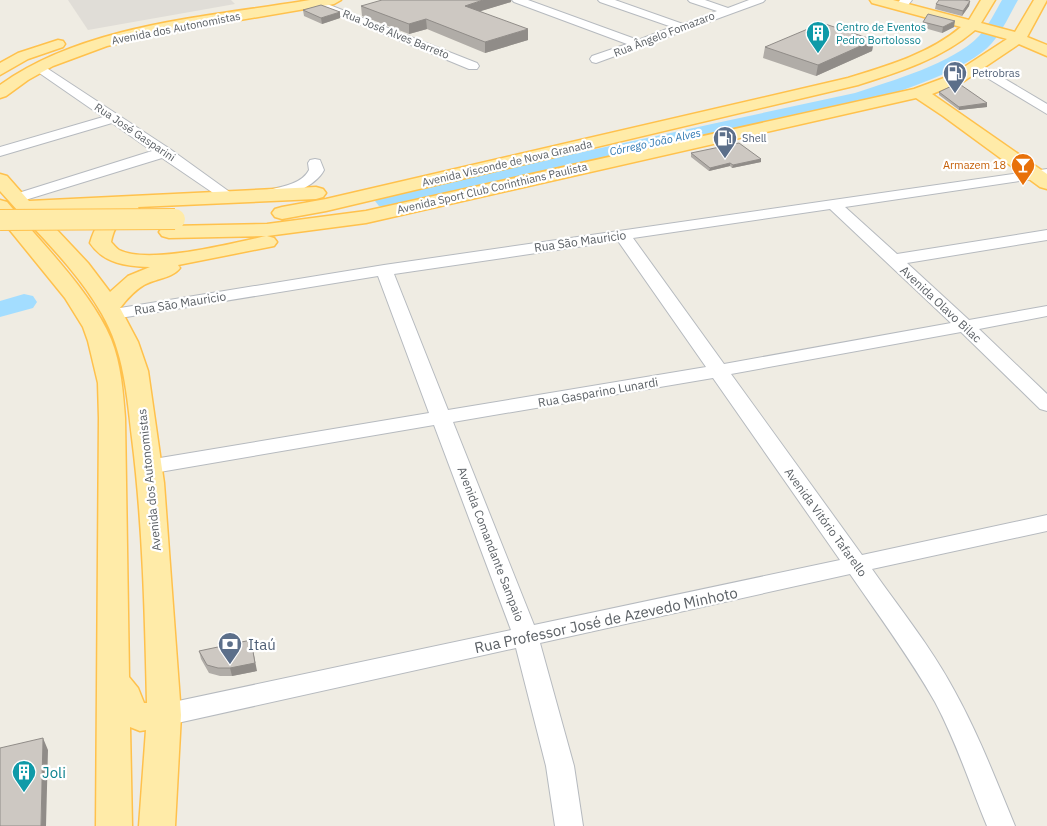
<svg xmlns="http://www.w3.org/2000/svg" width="1047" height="826" viewBox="0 0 1047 826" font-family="'IBM Plex Sans',sans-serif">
<rect width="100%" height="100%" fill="#efece3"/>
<path fill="#e0ddd7" d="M68 0H231L235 4 88 30Z"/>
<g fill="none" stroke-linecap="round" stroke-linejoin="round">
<path fill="#a3ddff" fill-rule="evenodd" d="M1002 0H1018C1010 14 1003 30 992 43 967 71 902 90 867 102L387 208 379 206 375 201 379 196 387 194 855 93C891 81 954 63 979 36 989 25 995 12 1002 0Z
M24 294 33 296 37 302 33 308 0 317V301Z"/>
<g stroke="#b6babf" stroke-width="2">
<path id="minor" d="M317 0 477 63 479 66 477 69H469L314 5 312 3Z
M512 0H528L638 40 672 27 600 2 598 0H615L683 24 717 11 690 2 688 0H705L728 8 749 0H765L763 2 596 63 592 62 590 59 592 56 627 44 514 2Z
M900 0H912L905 9 901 10 895 7Z
M39 63 170 149 238 198 235 201H225L162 158 22 201H12L9 198 12 195 152 151 112 123 0 156V147L103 117 35 70 33 67Z
M978 63 1047 104V114L974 70 972 67Z
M315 159 320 160 324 170C315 188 277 203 259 198L256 195 259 192C274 188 301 186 309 170L308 163 310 160Z
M1047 169V177L845 207 897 254 1047 230V240L907 263 969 320 1047 306V316L979 329 1047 394V411L1040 409 961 332 731 374 862 555 1047 515V531L872 569C900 609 931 647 954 690 978 733 996 780 1015 826H987C970 785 956 741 935 702 910 658 879 616 850 574L540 643 574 766 583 826H555L546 766 516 648 164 726 155 723 151 715 155 707 164 704 511 630 434 425 148 474 141 472 137 467 141 462 148 460 429 413 378 276 114 319 108 318 105 314 108 310 384 265ZM830 209 951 323 724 364 633 238ZM618 241 706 367 448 410 394 274ZM713 378 840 560 534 625 453 422Z"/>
</g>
<g stroke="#ffc14c" stroke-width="3">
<path id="major" d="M310 0H341L334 4 158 34 107 46 53 66 28 80 6 96 0 98V85C85 24 208 17 310 0Z
M870 0H893L969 20 981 0H995L981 23 1015 32 1034 0H1047L1027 37 1047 45V56L1019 44 964 81 932 94 1047 174V189L1040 187 943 116 916 98 366 223 267 236 274 238 277 242 274 246 178 265 180 268C173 278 154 279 144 285 134 291 127 299 120 308L138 342 148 371 164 483 181 715 175 826H139L146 730 140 731 130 727 132 826H96L99 418 98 383 88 341 83 327 65 298 0 218V200L7 202C40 241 92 293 111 339 121 364 123 392 125 418L129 677 138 688 144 703H147C145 615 143 525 132 438 127 395 124 352 102 314 75 267 35 231 0 191V174L7 176 29 201 316 187 323 189 326 193 323 197 316 199 138 207 139 209C135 214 131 215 125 218 116 224 113 232 111 242 113 244 116 248 119 250 149 265 233 243 266 236L169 238 162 236 159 232 162 228 169 226 267 224 366 211 914 89 952 75 1007 39 975 30C941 59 899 72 858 85L326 211 282 219 275 217 272 213 275 209 282 207 326 199 848 78C887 66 929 54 961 27L872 3ZM114 209C101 216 94 229 90 243 104 264 127 266 150 267L128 276 110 292 88 263 40 212Z
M58 40 63 41 65 44 63 47 28 59 0 75V63L18 53Z"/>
</g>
<use href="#minor" fill="#fff" fill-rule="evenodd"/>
<use href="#major" fill="#ffeba8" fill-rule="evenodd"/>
<g stroke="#ffc14c" stroke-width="22" stroke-linecap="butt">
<path id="major-bridge" d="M0 220 175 219"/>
</g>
<use href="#major-bridge" stroke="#ffeba8" stroke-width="20"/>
</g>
<path fill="#b0aca7" d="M970 1 969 6 962 16 935 9 936 4Z
M511 2 480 11 528 40 485 53 427 29 409 34 362 16 361 6Z
M303 10 340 18 322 24 304 16Z
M923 22 954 27 942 33 921 27Z
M874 40 872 51 816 76 763 58 765 47Z
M939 92 987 107 959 110 939 95Z
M691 153 761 159V162L732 168 730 166 709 171 691 157Z
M199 651 257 671 232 676H220L209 673 201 659Z"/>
<path fill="#908c88" d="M483 0H511V2L465 16V6Z
M970 1 969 6 962 16 963 11Z
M340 12V18L322 24 321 18Z
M426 19 427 29 409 34V24Z
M955 21 954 27 942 33 943 27Z
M528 29V40L485 53V42Z
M874 40 872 51 816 76 818 65Z
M987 103V107L959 110V107Z
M761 159V162L732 168 733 165Z
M730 163V166L709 171 710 168Z
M251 640 257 671 232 676 230 668Z
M43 738 48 750 46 826H41Z"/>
<path fill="#cdc8c2" stroke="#908c88" d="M382 0H483L465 6 528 29 485 42 426 19 409 24 361 6Z
M939 0H964L970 1 963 11 936 4Z
M321 5 340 12 321 18 303 10Z
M928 14 955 21 943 27 923 22Z
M822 23 874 40 818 65 765 47Z
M958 83 987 103 959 107 939 92Z
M739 143 761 159 733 165 730 163 710 168 691 153Z
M251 640 255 663 230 668H218L207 665 199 651Z
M43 738 41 826H0V748Z"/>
<defs>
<g id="building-pin" transform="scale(1.25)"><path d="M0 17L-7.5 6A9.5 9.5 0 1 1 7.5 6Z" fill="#0f9aa8" stroke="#fff"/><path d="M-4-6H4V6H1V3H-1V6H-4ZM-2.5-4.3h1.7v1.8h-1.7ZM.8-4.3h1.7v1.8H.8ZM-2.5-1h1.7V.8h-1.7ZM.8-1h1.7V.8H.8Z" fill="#fff"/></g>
<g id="fuel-pin" transform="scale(1.25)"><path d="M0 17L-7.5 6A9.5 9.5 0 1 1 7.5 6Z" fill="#5c6f8a" stroke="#fff"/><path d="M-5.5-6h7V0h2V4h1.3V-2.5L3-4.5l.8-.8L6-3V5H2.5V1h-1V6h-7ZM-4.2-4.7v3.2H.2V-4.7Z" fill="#fff"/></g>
<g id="bar-pin" transform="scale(1.25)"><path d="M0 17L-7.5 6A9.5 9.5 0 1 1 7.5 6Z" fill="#e8710a" stroke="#fff"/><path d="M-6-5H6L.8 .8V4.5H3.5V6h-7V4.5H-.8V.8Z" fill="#fff"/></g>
<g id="bank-pin" transform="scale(1.25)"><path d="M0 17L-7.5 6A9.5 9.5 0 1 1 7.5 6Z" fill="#5c6f8a" stroke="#fff"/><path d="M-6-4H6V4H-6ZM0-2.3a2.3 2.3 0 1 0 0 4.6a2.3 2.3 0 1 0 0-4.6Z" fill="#fff"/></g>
</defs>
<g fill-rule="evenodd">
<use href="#building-pin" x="818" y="33"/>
<use href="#fuel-pin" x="955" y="73"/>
<use href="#fuel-pin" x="725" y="138"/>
<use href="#bar-pin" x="1023" y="165"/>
<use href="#bank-pin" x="230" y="644"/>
<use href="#building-pin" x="24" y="772"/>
</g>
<g text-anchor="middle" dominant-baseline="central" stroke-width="4.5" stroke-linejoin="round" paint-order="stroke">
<g font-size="11" fill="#0d838f" stroke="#fff" text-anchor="start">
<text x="836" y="27">Centro de Eventos<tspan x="836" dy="13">Pedro Bortolosso</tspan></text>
</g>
<g font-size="11" fill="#5b6065" stroke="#fff">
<text transform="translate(176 28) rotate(-11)">Avenida dos Autonomistas</text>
<text transform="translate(396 34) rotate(22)">Rua José Alves Barreto</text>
<text transform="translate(664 34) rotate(-21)">Rua Ângelo Fomazaro</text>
<text transform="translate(135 132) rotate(34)">Rua José Gasparini</text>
<text transform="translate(507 163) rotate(-13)">Avenida Visconde de Nova Granada</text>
<text transform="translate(492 188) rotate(-13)">Avenida Sport Club Corinthians Paulista</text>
</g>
<g font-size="11" fill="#4e5e75" stroke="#fff" text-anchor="start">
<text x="972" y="73">Petrobras</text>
<text x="742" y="138">Shell</text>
</g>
<g font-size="11" font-style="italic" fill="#327ab3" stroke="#fff">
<text transform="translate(655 142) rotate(-12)">Córrego João Alves</text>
</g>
<g font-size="11" fill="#c56008" stroke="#fff" text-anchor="end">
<text x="1006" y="165">Armazem 18</text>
</g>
<g font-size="12" fill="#5b6065" stroke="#fff">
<text transform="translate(580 241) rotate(-8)">Rua São Mauricio</text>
<text transform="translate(180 303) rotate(-9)">Rua São Mauricio</text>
<text transform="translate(941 304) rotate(43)">Avenida Olavo Bilac</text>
<text transform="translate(598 392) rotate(-10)">Rua Gasparino Lunardi</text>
<text transform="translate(149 480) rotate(-96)">Avenida dos Autonomistas</text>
<text transform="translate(826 522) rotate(54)">Avenida Vitório Tafarello</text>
<text transform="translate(491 544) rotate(69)">Avenida Comandante Sampaio</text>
</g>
<g font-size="15" fill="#5b6065" stroke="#fff">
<text transform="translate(606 620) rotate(-12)">Rua Professor José de Azevedo Minhoto</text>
</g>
<g font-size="15" fill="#4e5e75" stroke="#fff" text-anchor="start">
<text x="248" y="644">Itaú</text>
</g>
<g font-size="15" fill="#0d838f" stroke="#fff" text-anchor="start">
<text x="42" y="772">Joli</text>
</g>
</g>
</svg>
